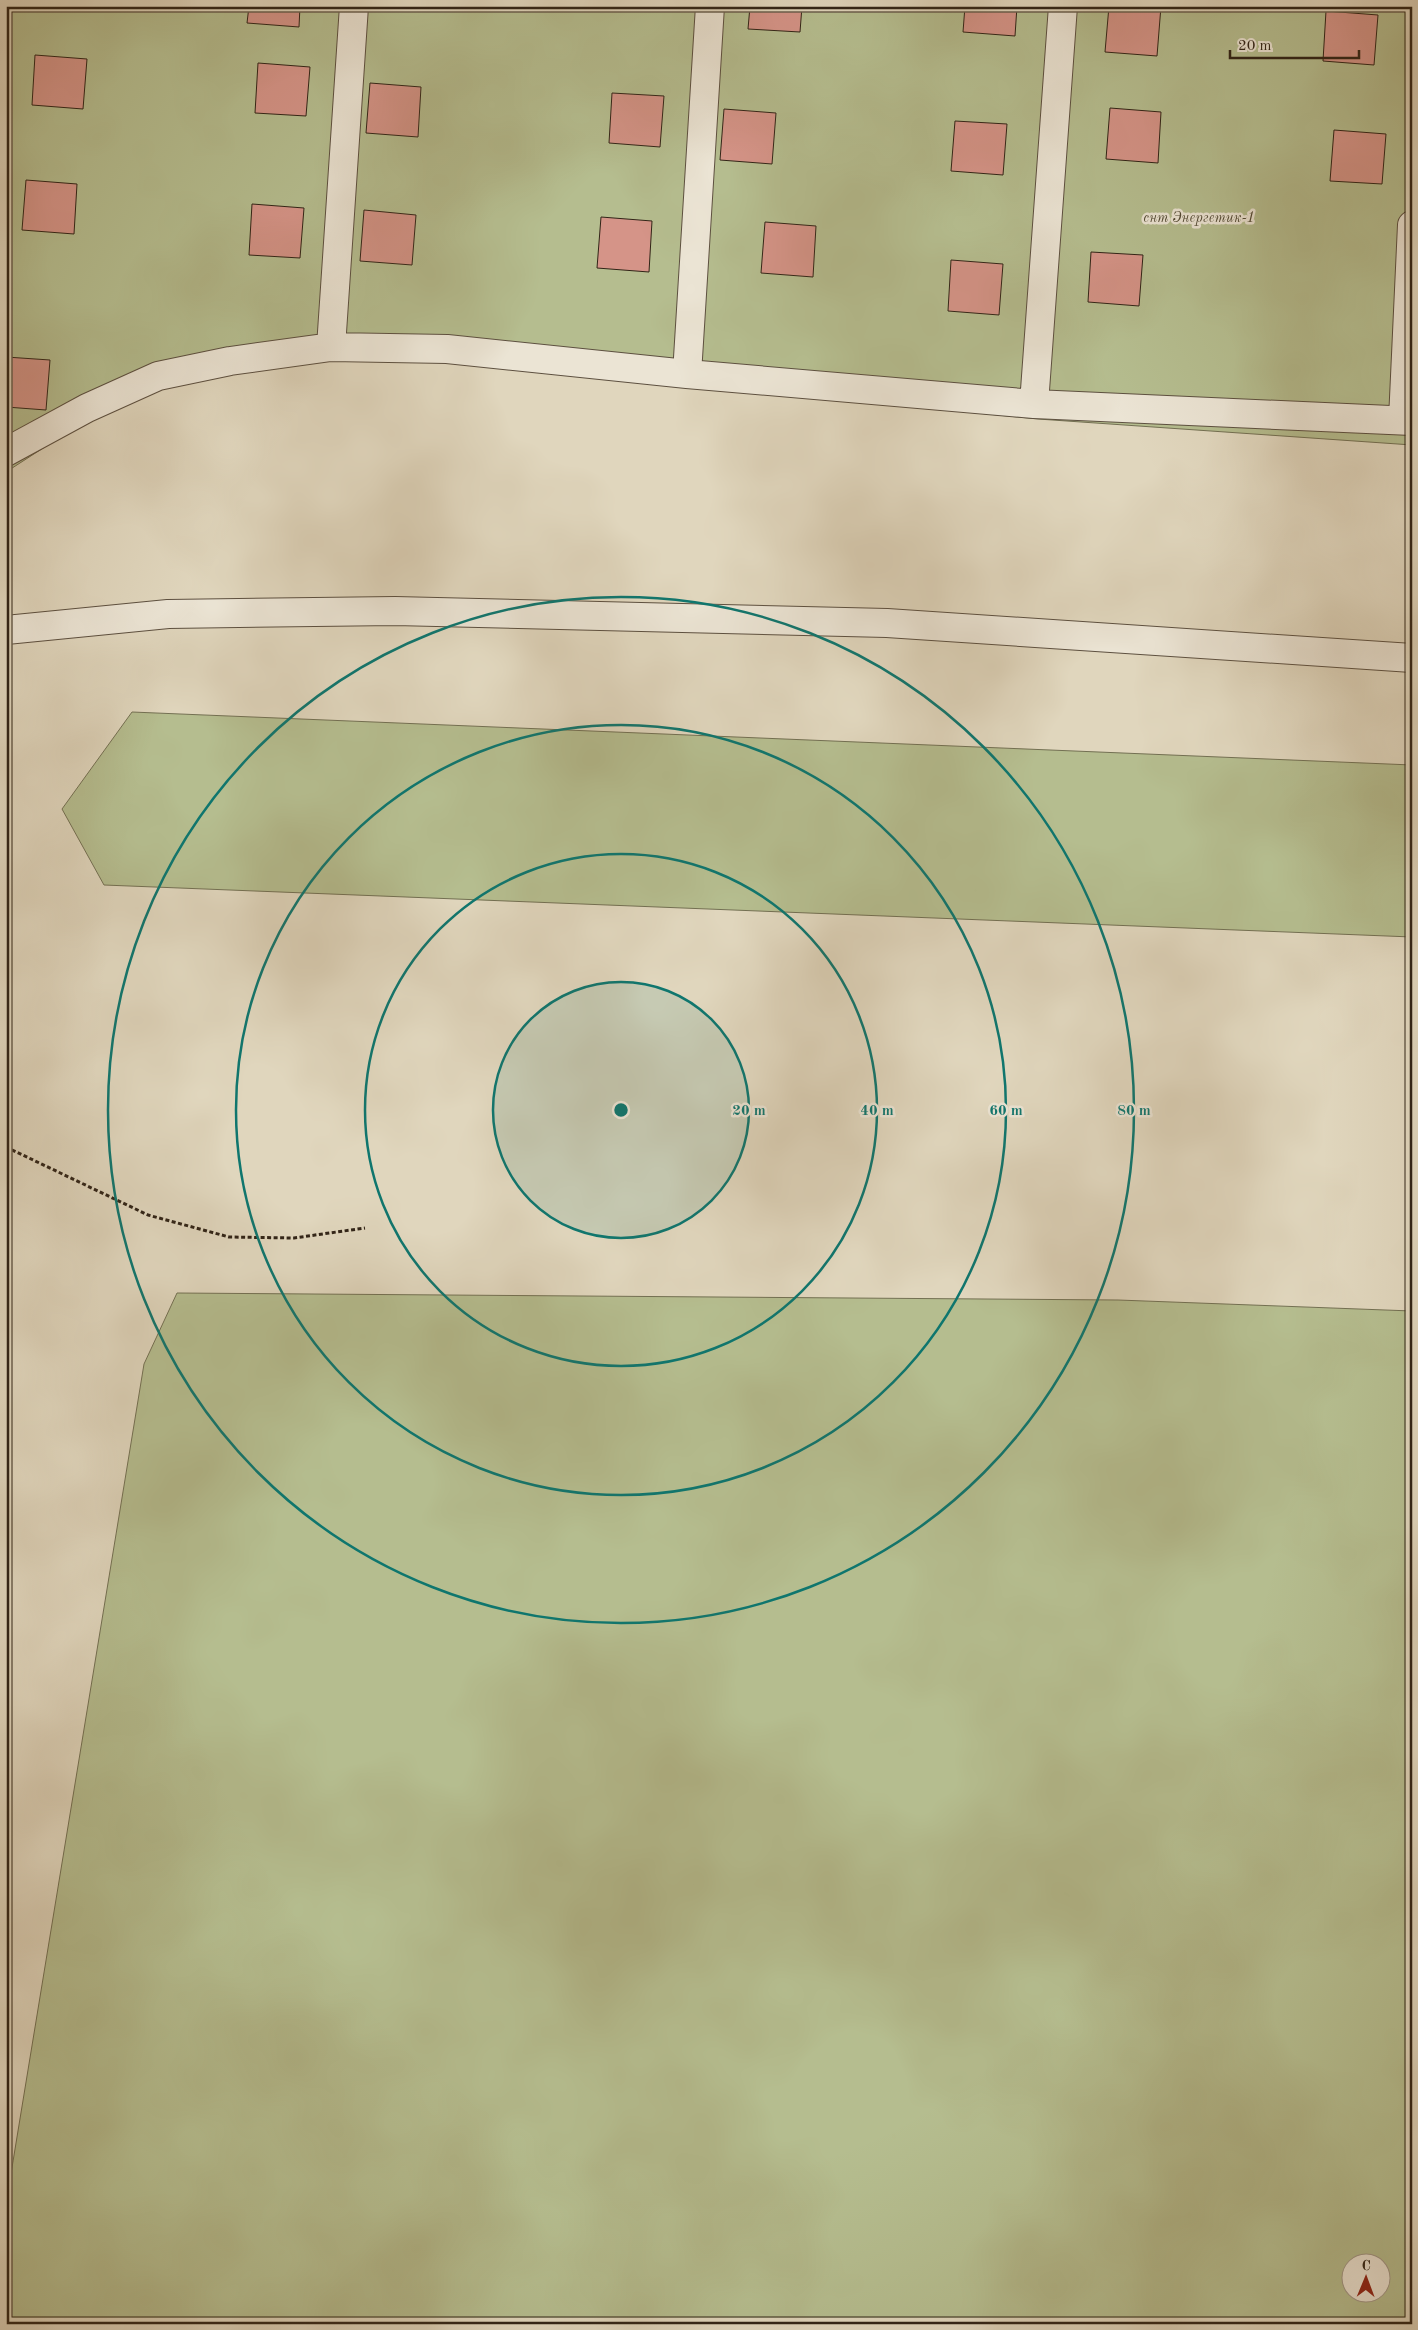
<svg xmlns="http://www.w3.org/2000/svg" width="1418" height="2330" viewBox="0 0 1418 2330" font-family="'Old Standard TT',serif">
<rect width="100%" height="100%" fill="#e0d6bd"/>
<filter id="stains"><feTurbulence type="fractalNoise" baseFrequency=".004" numOctaves="4"/><feColorMatrix values="0 0 0 0 .2 0 0 0 0 .09 0 0 0 0 .02 0 0 0 .5 -.17"/></filter>
<radialGradient id="worn" r=".72"><stop offset=".6" stop-color="#630" stop-opacity="0"/><stop offset="1" stop-color="#630" stop-opacity=".3"/></radialGradient>
<path fill="#b5bd8f" stroke="#737053" fill-rule="evenodd" d="M6 6H1412V445L1038 419 483 364 380 359 311 360 153 389 99 412 6 472Z
M132 712 1412 765V937L104 885 62 809Z
M177 1293 1118 1300 1412 1311V2324H6V2204L144 1364ZM1350 2262H1380V2292H1350Z"/>
<path fill="#d59488" stroke="#312417" d="M249 6H300L299 27 247 23Z
M750 6H802L800 32 748 29Z
M965 6H1017L1015 36 963 32Z
M1109 6H1161L1157 56 1105 52Z
M1326 11 1378 15 1374 65 1323 61Z
M35 55 87 59 83 109 32 105Z
M258 63 310 67 306 116 255 113Z
M370 83 421 87 418 137 366 133Z
M612 93 664 96 660 147 609 143Z
M1110 108 1161 112 1158 163 1106 159Z
M724 109 776 113 772 164 720 160Z
M955 121 1007 124 1003 175 951 171Z
M1334 130 1386 134 1382 184 1330 181Z
M26 180 77 184 74 234 22 230Z
M252 204 304 208 300 258 249 255Z
M364 210 416 215 412 265 360 261Z
M601 217 652 221 649 272 597 268Z
M765 222 816 226 813 277 761 273Z
M1091 252 1143 255 1139 306 1088 302Z
M951 260 1003 264 999 315 948 311Z
M6 357 50 360 46 410 6 407Z"/>
<g fill="none" stroke-linecap="round" stroke-linejoin="round">
<g stroke="#5d5040" stroke-width="30">
<path id="minor" d="M331 347 354 6
M687 374 710 6
M1034 404 1063 6
M1403 420 1412 225
M6 452 87 408 158 376 230 361 331 347 447 349 687 374 1034 404 1412 421
M6 630 168 614 395 611 887 623 1412 658"/>
</g>
<path stroke="#312417" stroke-width="3" stroke-dasharray="4 2.5" stroke-linecap="butt" d="M6 1147 148 1215 229 1237 294 1238 365 1228"/>
<use href="#minor" stroke="#ebe4d4" stroke-width="28"/>
</g>
<circle cx="621" cy="1110" r="128" fill="#0f766e" fill-opacity=".12"/>
<g fill="none" stroke="#0f766e" stroke-width="2.5">
<circle cx="621" cy="1110" r="128"/>
<circle cx="621" cy="1110" r="256"/>
<circle cx="621" cy="1110" r="385"/>
<circle cx="621" cy="1110" r="513"/>
</g>
<g text-anchor="middle" dominant-baseline="central" stroke-width="5" stroke-linejoin="round" paint-order="stroke">
<g font-size="14" font-style="italic" fill="#524a35" stroke="#ebe4d4">
<text x="1199" y="218">снт Энергетик-1</text>
</g>
</g>
<circle cx="621" cy="1110" r="8" fill="#0f766e" stroke="#ebe4d4" stroke-width="2.5"/>
<g font-size="15" text-anchor="middle" font-weight="bold" fill="#0f766e" stroke="#ebe4d4" stroke-width="5" stroke-linejoin="round" paint-order="stroke">
<text x="749" y="1115">20 m</text>
<text x="877" y="1115">40 m</text>
<text x="1006" y="1115">60 m</text>
<text x="1134" y="1115">80 m</text>
</g>
<rect width="1418" height="2330" fill="none" stroke="#e0d6bd" stroke-width="25"/>
<rect x="8" y="8" width="1403" height="2315" fill="none" stroke="#312417" stroke-width="2.5"/>
<rect x="12" y="12" width="1393" height="2305" fill="none" stroke="#312417"/>
<g transform="translate(1366 2278) rotate(1)"><circle r="24" fill="#ebe4d4" stroke="#a19788"/>
<path d="M0-4L9 19L0 12L-9 19Z" fill="#8f2418"/>
<text y="-8" font-size="14" font-weight="bold" text-anchor="middle" fill="#312417">С</text>
</g>
<path d="M1230 50v8h129v-8" fill="none" stroke="#312417" stroke-width="2.5"/>
<text x="1238" y="50" font-size="15" fill="#312417" stroke="#ebe4d4" stroke-width="4" paint-order="stroke">20 m</text>
<rect width="100%" height="100%" filter="url(#stains)"/>
<rect width="100%" height="100%" fill="url(#worn)"/>
</svg>
